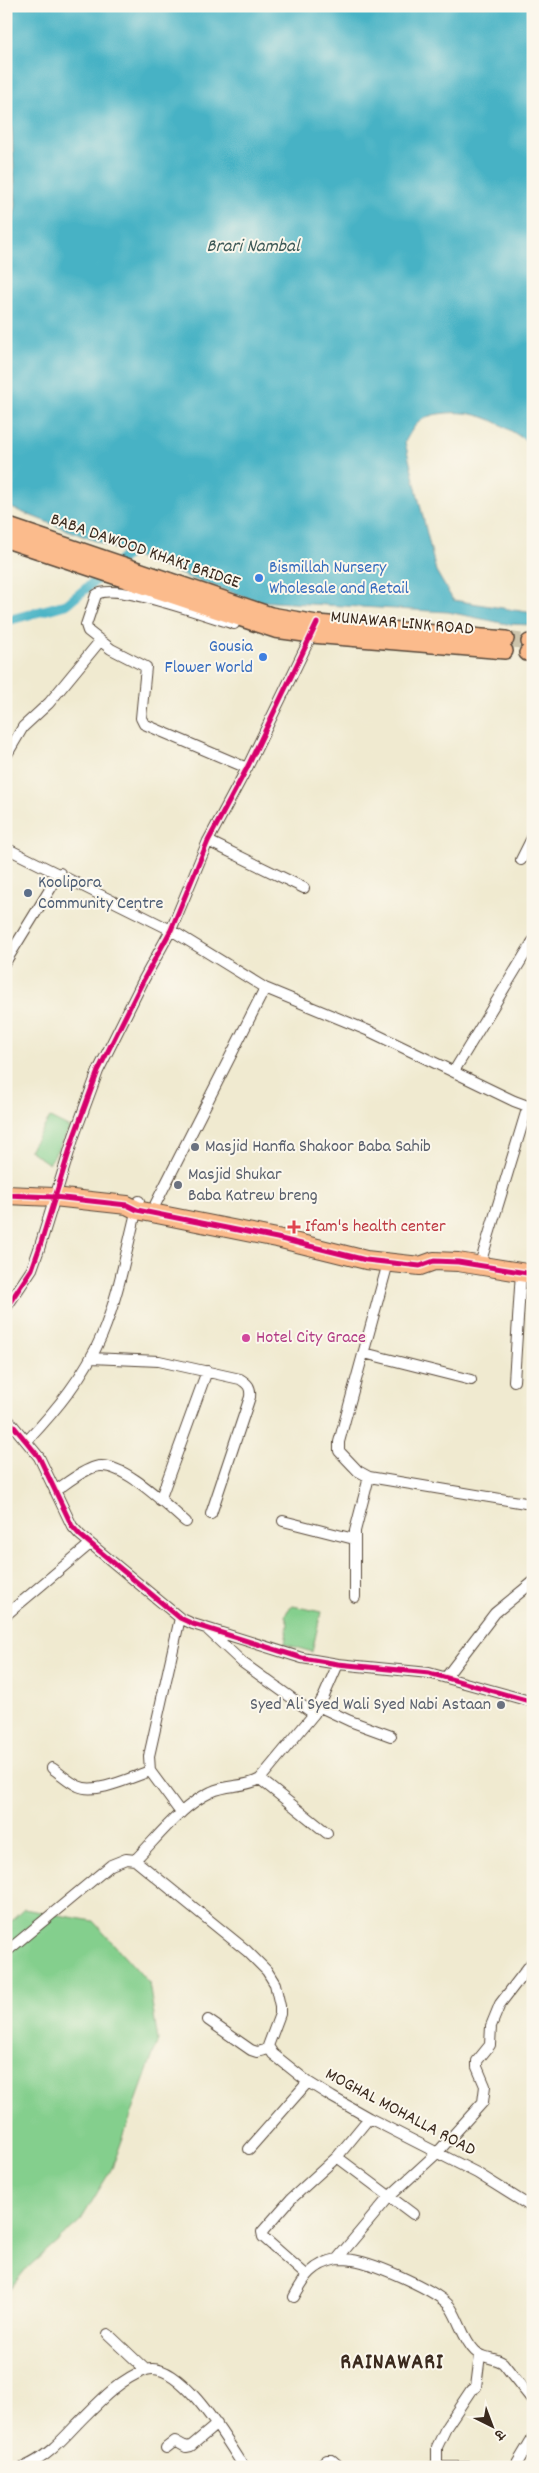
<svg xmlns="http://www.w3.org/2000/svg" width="539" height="2473" viewBox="0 0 539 2473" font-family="Dekko,'Playpen Sans Deva',sans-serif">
<rect width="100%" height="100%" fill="#fbf7ec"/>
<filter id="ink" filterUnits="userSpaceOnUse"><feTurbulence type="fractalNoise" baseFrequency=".02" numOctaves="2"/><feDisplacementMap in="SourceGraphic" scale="10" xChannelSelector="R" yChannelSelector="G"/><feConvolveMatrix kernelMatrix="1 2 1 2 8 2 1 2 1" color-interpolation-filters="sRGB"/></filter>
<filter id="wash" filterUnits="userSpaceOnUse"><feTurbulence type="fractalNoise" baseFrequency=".0096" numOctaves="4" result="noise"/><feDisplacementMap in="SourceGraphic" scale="20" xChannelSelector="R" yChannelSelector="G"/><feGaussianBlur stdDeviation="1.12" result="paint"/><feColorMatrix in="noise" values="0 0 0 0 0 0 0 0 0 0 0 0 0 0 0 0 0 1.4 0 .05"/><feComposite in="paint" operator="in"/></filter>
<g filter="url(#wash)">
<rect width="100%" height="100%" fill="#f0ead0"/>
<path fill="#84cf8d" stroke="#607c56" d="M50 1118 70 1128 49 1164 29 1150Z
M293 1606 321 1612 312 1652 285 1644 288 1624 285 1616 288 1610Z
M24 1909 93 1921 149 1983 158 2041 112 2168 81 2220 25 2270 6 2294V1926Z"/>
<path fill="#47b2c5" stroke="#416e72" d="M6 6H533V445C503 426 484 410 447 413 436 414 427 415 418 423 413 427 409 435 405 442L436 571 453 600 533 613V625L507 624 448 612 257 601 195 580 6 506V260L16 205 9 78 6 65Z"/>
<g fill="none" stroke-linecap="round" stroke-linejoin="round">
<path stroke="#47b2c5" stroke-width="10" d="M6 621 67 604 139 545"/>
</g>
</g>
<g filter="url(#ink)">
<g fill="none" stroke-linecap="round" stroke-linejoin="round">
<path stroke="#ccc4ac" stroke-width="15" stroke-dasharray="15 8" stroke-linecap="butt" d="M506 639 529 642"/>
<g stroke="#564739" stroke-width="12">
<path id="street" d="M234 624C210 617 113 581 96 595L86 625 88 631 111 649 146 667 141 718 144 724 247 768
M6 756 23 727 49 703 100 641
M208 841 304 888
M6 848 171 930 265 988 369 1031 514 1101 533 1108
M521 860 533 836
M6 961 60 873
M454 1071 533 941
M155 1205 265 988
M388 1263 339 1442V1451L358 1471 369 1477 525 1503
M480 1264 528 1106
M6 1308 32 1269 39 1249 74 1136 98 1071 144 979 171 930 208 841 247 768 314 630
M364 1353 471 1380
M91 1358 159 1361 240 1379C248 1384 251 1387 250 1397L211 1514
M514 1381 521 1272
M6 1417 39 1457 72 1526 80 1535 180 1618 193 1624 302 1658 338 1664 429 1673 533 1702
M27 1441C57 1409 85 1375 102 1335 120 1292 127 1245 139 1201
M55 1491C67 1483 81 1471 95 1467 121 1459 167 1506 186 1522
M160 1500 207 1371
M283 1521 354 1539
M355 1597V1531L369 1477
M6 1615 89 1545
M180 1618 149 1756 150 1771 181 1813
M208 1630 243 1663 314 1714
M446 1677 495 1613 533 1582
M318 1706 350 1721 391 1736
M52 1768C61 1774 69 1782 78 1786 95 1795 132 1777 150 1771
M260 1779 327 1833
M135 1860 247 1951 267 1971 275 1984 280 2006V2014L268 2046 273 2054 308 2082 332 2097 369 2118 477 2173 533 2208
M135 1860C158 1837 181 1806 211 1792 227 1784 244 1788 260 1779L314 1714 324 1696 338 1664
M6 1952 111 1865 126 1859 135 1860
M208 2020 251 2050 257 2052 269 2049
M249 2149 308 2082
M337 2157 413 2214
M337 2259C342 2259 348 2259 353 2260 373 2263 440 2291 451 2308 460 2322 463 2339 475 2351 483 2359 494 2357 503 2363L533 2401
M306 2275 263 2237 262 2232 291 2199 337 2157 369 2118
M294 2297C305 2276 313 2264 337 2259L389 2197 437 2153 483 2102 485 2086 477 2067V2061L490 2045 491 2026 500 2004 533 1961
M108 2334 146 2370
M166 2448 175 2441 186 2447 191 2446 217 2424
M437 2466V2447L447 2426 471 2390 476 2387 480 2355
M24 2467C46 2458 62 2440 77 2424 97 2404 119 2379 146 2370 180 2359 228 2442 244 2467
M316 2467 327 2460H332L340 2467
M432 2467H492
M515 2467 533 2437"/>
</g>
<g stroke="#564739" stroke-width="18">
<path id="primary" d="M6 525 271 615 317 623 506 639
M6 540 275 630 312 635 505 651
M529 642H533
M527 653 533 654"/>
</g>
<g stroke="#564739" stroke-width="20">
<path id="highway" d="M6 1195 54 1197 127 1205 137 1210 277 1238 366 1260 420 1266 434 1261 458 1262 533 1274"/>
</g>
<use href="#street" stroke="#fff" stroke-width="10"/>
<use href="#primary" stroke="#fbbb8c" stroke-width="15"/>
<use href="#highway" stroke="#fbbb8c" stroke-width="18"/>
<g stroke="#fbf7ec" stroke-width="8">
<path id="cycleway" d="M6 1195 54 1197 127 1205 137 1210 277 1238 366 1260 420 1266 434 1261 458 1262 533 1274
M6 1308 32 1269 39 1249 74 1136 98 1071 144 979 171 930 208 841 247 768 317 623
M6 1417 39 1457 72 1526 80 1535 180 1618 193 1624 302 1658 338 1664 429 1673 533 1702"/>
</g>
<use href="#cycleway" stroke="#d6006c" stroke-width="5"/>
</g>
</g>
<g fill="#3f7fe0" stroke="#fbf7ec" stroke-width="2">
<circle cx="259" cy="578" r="5"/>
<circle cx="263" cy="657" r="5"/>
</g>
<circle fill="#5c6f8a" stroke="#fbf7ec" stroke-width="2" cx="28" cy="893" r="5"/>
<g fill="#6b7280" stroke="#fbf7ec" stroke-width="2">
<circle cx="195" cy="1147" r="5"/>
<circle cx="178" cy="1185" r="5"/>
<circle cx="501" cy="1705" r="5"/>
</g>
<path fill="#e0444e" stroke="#fbf7ec" stroke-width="2" d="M291.5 1219.5h5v5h5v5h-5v5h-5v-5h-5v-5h5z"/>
<circle fill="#d1479c" stroke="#fbf7ec" stroke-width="2" cx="246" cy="1338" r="5"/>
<g text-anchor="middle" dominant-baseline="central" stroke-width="4" stroke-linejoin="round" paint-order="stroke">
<g font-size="18" fill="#3b2a1e" stroke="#fbf7ec">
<text transform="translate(145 552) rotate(19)">BABA DAWOOD KHAKI BRIDGE</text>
<text transform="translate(402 624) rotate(5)">MUNAWAR LINK ROAD</text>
<text transform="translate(400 2113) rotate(28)">MOGHAL MOHALLA ROAD</text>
</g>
<g font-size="18" fill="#366cbe" stroke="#fbf7ec" text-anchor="start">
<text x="269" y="568">Bismillah Nursery<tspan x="269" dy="21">Wholesale and Retail</tspan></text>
<text x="253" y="647" text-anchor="end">Gousia<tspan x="253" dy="21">Flower World</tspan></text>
</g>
<g font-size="18" fill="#4e5e75" stroke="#fbf7ec" text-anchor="start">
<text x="38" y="883">Koolipora<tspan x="38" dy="21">Community Centre</tspan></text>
</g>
<g font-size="18" fill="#5b616d" stroke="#fbf7ec" text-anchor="start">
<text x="205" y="1147">Masjid Hanfia Shakoor Baba Sahib</text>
<text x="188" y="1175">Masjid Shukar<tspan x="188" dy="21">Baba Katrew breng</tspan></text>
<text x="491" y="1705" text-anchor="end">Syed Ali Syed Wali Syed Nabi Astaan</text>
</g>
<g font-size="18" fill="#be3a42" stroke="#fbf7ec" text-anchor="start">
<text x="305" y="1227">Ifam's health center</text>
</g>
<g font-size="18" fill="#b23c85" stroke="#fbf7ec" text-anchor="start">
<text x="256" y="1338">Hotel City Grace</text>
</g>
<g font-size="19" font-style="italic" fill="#3f5a58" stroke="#fbf7ec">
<text x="253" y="247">Brari Nambal</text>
</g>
<g font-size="22" font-weight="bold" letter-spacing="1" fill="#3b2a1e" stroke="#fbf7ec">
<text x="392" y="2363">RAINAWARI</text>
</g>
</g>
<rect width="539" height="2473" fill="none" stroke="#fbf7ec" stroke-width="25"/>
<g transform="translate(492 2426) rotate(138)" stroke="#fbf7ec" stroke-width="4" paint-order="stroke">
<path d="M0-4L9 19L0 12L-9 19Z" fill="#3b2a1e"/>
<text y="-8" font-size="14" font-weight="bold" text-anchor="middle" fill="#3b2a1e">उ</text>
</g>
</svg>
